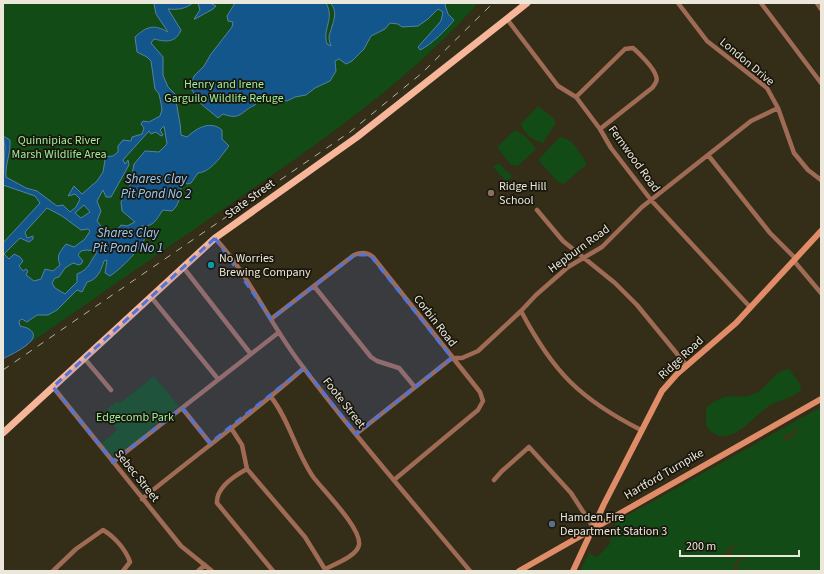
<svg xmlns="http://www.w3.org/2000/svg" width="824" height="574" viewBox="0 0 824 574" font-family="'Source Sans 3',sans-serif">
<rect width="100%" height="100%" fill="#342d18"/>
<path fill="#134b16" d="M3 3H478C410 80 326 138 242 196 171 245 101 294 30 343L33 339 30 329 20 326 19 321 31 320 37 315 43 316 3 287Z
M538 106 553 118 556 123 543 143C532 140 525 135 521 124Z
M515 130 525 136 536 149 518 166 510 164 497 147Z
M560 137C574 139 580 153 587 164L564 184 558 182 538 160Z
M498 163 512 176 507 182 493 167Z
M789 369 800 384 801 390C792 399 777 400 766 408 754 417 739 436 724 436 717 437 710 431 706 426V408C712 403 717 399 725 397 736 395 747 399 758 392 770 384 774 371 789 369Z
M154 376 179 406 122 453 113 456 101 444 117 430 104 412 117 401 119 404Z
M821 407V571H580L589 553 597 557 610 544V539L617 528 614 523Z"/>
<path fill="#3d3515" d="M795 428 798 429 796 433 788 440H785L783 435H790Z
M733 545 735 547 730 552V558L727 559 725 553Z
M742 556 744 559 738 563 737 571 735 570 733 566Z"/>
<path fill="#13568c" stroke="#5482a3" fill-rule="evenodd" d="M156 3H193C185 9 178 10 168 9L181 30C176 43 166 42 154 39L151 43 163 57V75L168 87 176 95C176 109 181 121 181 135L187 137C197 128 210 120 222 130V139L229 146C221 156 211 172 198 173L191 183 187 184 181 179C181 190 181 204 172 211L163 210C156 219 155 227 141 226L147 234C142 248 122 268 110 276L105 273 107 260 104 261C101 271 97 280 87 282L82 292 77 290 57 310 48 315H37L27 322 22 319 19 321 20 326C23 327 26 327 29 329 46 340 9 355 3 359V243L40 203 35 196 3 185 5 147 3 136 10 140C11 153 5 164 6 177L26 188 37 191 57 206 63 205 70 212 76 207 80 199 75 194 68 196 74 186 82 194 97 181 103 172 105 160 103 157 113 156 118 152V146L123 140 131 141 132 137 142 134 144 128 141 124 143 121 149 122 160 116 162 110 161 103 159 94 155 89 151 61 147 57 137 52 135 37C147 26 154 24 168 32L156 14 154 4ZM164 126 167 144 159 152 145 151 134 164 130 185 121 202 122 211 135 222 127 226 121 225 112 237 104 230 97 221 101 211 97 201 103 190 106 197H111L129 165 128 160 125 164 123 160 149 131 151 134 156 132 161 136 163 135 160 130ZM84 205 90 212 81 218 75 213ZM47 208 62 216 81 230 88 229 90 231 85 239 74 247 66 244C60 252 56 255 60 265L53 271 45 269 41 279 34 281 26 275 28 271 26 269 23 271 19 266 23 261 20 257 14 254 9 259 4 254 20 238 29 242 33 239V236L27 238 25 232ZM86 250 96 251V254C89 262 91 268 77 274V282L65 294 55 288 52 283 55 278 59 277 65 268 73 263 79 265 81 264 83 261 78 255 81 251Z
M198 3H210L216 6 213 9 195 19H194L200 10Z
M235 3H326C335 19 322 29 327 44L331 46C330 44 329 40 329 37 331 26 340 12 330 3H446L445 5 448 14 454 20C447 29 431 45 420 50L418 47 441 21 443 12 438 9 428 19 418 26 402 27 398 24 390 23 385 29 371 36 364 49 352 61 346 64 339 59 335 61 336 71 330 81 315 88 306 95 295 97 287 101 262 97 257 99 255 105C241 111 241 121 223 114L218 118 200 103 190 87 194 76 204 66 211 54 232 27 233 22 228 21 227 16Z"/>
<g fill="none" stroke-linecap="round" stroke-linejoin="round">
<path stroke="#a06b55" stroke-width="4.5" d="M678 3 707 41 767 88 778 108 794 153 808 170 821 180
M761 3 821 83
M817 3 821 9
M507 19 558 86 576 97 600 129 611 148 651 200 750 307
M576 97 625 49 633 48C639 53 654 68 656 76 658 81 655 84 652 88L600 129
M708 155 770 233 796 259
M537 210 563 241 615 283 637 305 687 366
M215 238C248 274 268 320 297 359 351 432 412 501 470 571
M794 261 821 293
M183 267 250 353
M314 286 371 357 377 361 399 368 414 386
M151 297 218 379
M521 311C553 372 580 399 641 430
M271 319 354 255C361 252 367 252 373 257L480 392 483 401 478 410 394 480
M84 358 111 390
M53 387 181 546 212 571
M271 397C290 421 296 453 314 478 324 491 362 529 359 545 357 556 335 564 325 569
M182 408 210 443
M231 428 242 445 247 469 305 537 326 571
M356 434 452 358H462L478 351 521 311 536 295 568 267 602 247 642 207 751 121 778 108
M113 462 278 333
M247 469C234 476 216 488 217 503L273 571
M494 480 502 471 529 447 571 493 593 527
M142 499C196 455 252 414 304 368
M53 571 76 549 103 530C115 537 126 550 130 562L123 571
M198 571 205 565"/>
<path stroke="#e18c69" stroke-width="6" d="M519 571 821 399
M573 571 604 504 662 391 677 374 736 323 821 231"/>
<path stroke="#f7b59a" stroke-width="7" d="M3 433 215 238 357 137 527 3"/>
<path stroke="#b5b0a0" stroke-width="1" stroke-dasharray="7 7" stroke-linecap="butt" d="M3 370 350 132 422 73 493 3"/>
</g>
<path fill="#5074d8" fill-opacity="0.2" stroke="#5074d8" stroke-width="3" stroke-dasharray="8 5" stroke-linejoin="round" d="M215 238 271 319 354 255H370L452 358 356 434 304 368 210 443 182 408 113 462 53 387Z"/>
<circle fill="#8d6e63" stroke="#19160c" stroke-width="1.5" cx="491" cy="193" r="4"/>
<circle fill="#0f9aa8" stroke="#19160c" stroke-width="1.5" cx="211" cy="265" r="4"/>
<circle fill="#5c6f8a" stroke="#19160c" stroke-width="1.5" cx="552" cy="524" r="4"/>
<g text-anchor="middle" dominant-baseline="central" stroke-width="3.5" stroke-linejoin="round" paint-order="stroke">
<g font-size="12" fill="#ebe7da" stroke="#19160c">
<text transform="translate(747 62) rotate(40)">London Drive</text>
<text transform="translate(634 159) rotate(54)">Fernwood Road</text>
<text transform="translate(250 199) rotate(-36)">State Street</text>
<text transform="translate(579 249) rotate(-36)">Hepburn Road</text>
<text transform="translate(435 321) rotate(52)">Corbin Road</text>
<text transform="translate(681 358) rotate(-43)">Ridge Road</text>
<text transform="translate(344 403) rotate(52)">Foote Street</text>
<text transform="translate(664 474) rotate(-30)">Hartford Turnpike</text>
<text transform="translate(137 476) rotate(51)">Sebec Street</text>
</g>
<g font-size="12" fill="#9ef09d" stroke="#19160c">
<text x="224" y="84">Henry and Irene<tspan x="224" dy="14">Garguilo Wildlife Refuge</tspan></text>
<text x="59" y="140">Quinnipiac River<tspan x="59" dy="14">Marsh Wildlife Area</tspan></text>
<text x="135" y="417">Edgecomb Park</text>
</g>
<g font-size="12" fill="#ebe7da" stroke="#19160c" text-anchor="start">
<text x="499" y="186">Ridge Hill<tspan x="499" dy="14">School</tspan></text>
<text x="219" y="258">No Worries<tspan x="219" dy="14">Brewing Company</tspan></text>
<text x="560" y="517">Hamden Fire<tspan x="560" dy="14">Department Station 3</tspan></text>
</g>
<g font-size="13" font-style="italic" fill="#9bcbfa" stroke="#19160c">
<text x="156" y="179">Shares Clay<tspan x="156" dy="15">Pit Pond No 2</tspan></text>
<text x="128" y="233">Shares Clay<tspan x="128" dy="15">Pit Pond No 1</tspan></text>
</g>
</g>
<rect width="824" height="574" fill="none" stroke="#ebe7da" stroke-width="8"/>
<path d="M680 550v6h119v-6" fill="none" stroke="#ebe7da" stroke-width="2"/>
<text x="686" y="550" font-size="12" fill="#ebe7da" stroke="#19160c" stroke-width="3" paint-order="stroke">200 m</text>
</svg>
